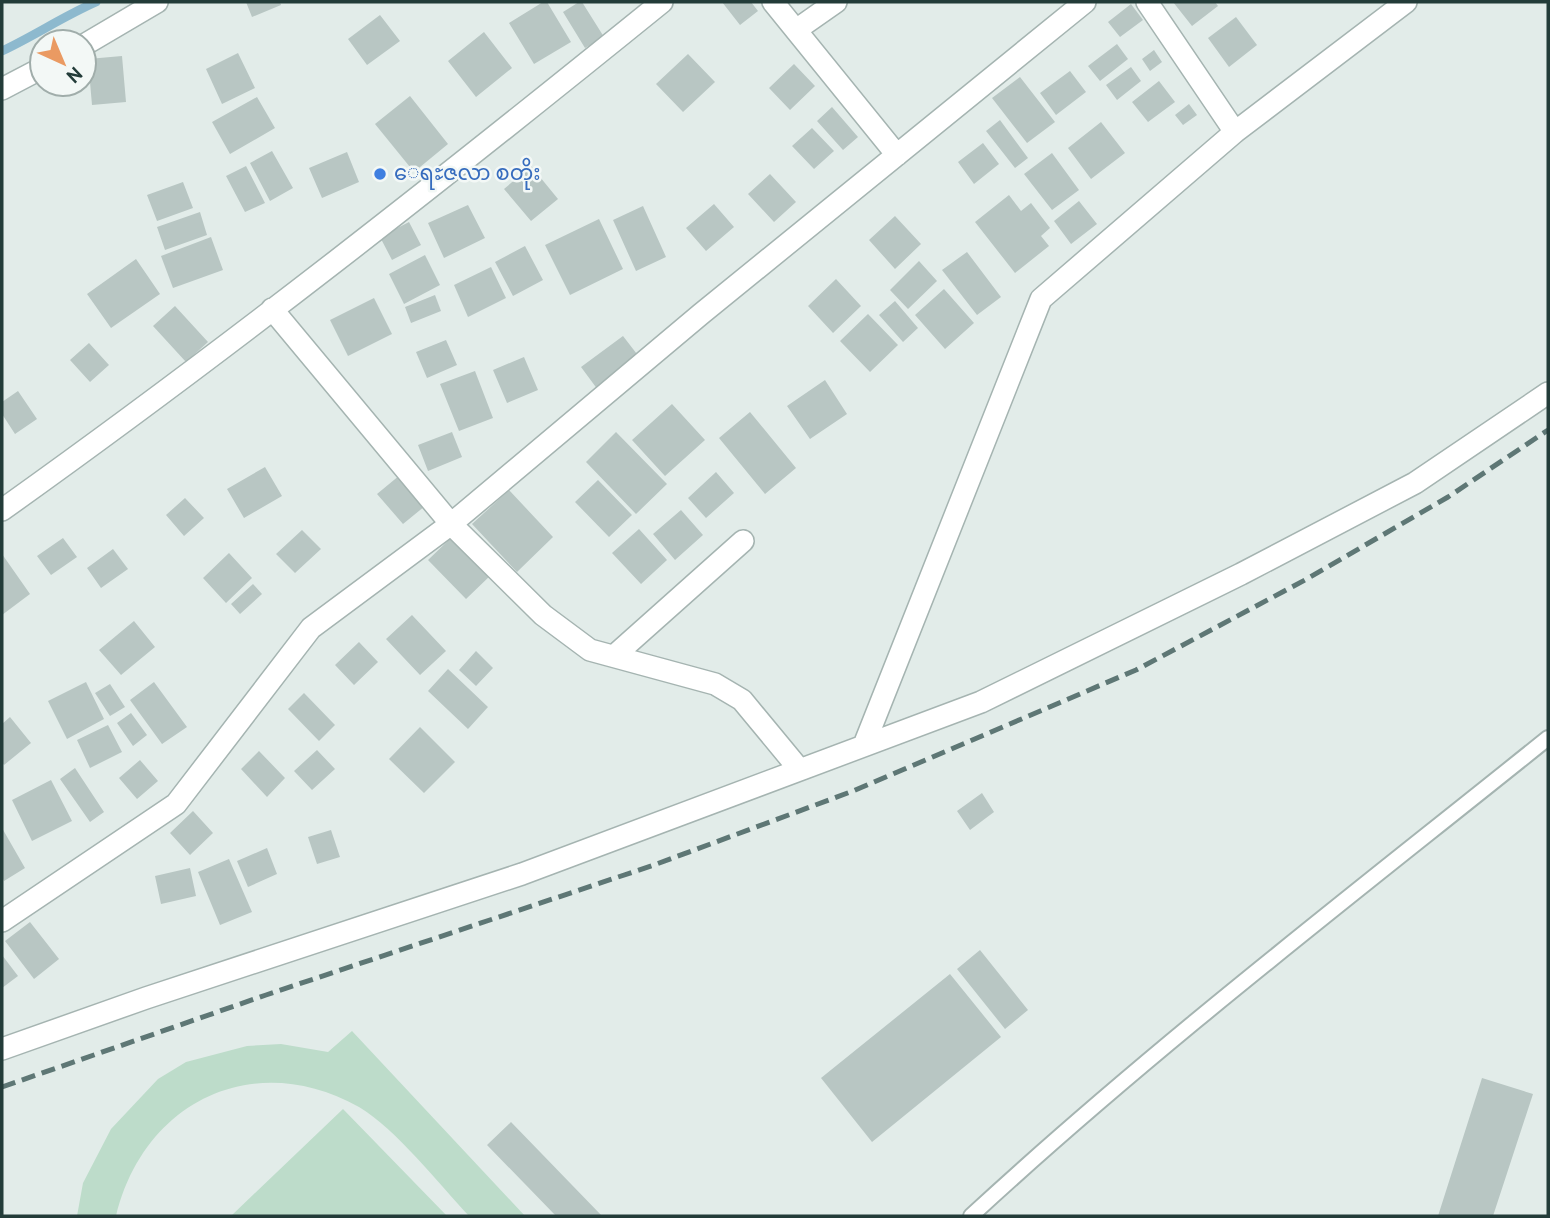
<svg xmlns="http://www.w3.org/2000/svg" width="1550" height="1218" viewBox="0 0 1550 1218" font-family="Overpass,'Noto Sans Myanmar',sans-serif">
<rect width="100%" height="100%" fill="#e2ece9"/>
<path fill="#bddcca" d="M352 1031 525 1216H469C439 1184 396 1129 359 1107 254 1048 144 1101 116 1216H77L83 1183 111 1129 158 1079 186 1062 247 1046 281 1044 328 1052Z
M343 1109 447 1216H231Z"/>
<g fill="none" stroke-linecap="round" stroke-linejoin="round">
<path stroke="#8db9ce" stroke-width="9" d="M2 51C34 36 64 16 96 2"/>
</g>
<path fill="#b8c6c3" d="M246 2H280L281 5 252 17Z
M543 2H547L571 42 534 64 509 23Z
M579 2H582L604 37 585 48 563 12Z
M722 2H751L758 11 740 25Z
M1173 2H1215L1218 6 1192 26Z
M1131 4 1143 20 1120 37 1108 22Z
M380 15 400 41 367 65 348 39Z
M1236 17 1257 45 1229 67 1208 38Z
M484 32 512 68 476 97 448 61Z
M1117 44 1128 59 1100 81 1088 66Z
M1154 50 1162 62 1150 71 1142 59Z
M238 53 255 88 222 104 206 69Z
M688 54 715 82 683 112 656 84Z
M122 56 126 102 92 105 88 59Z
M794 64 815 86 790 110 769 88Z
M1131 67 1141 81 1117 100 1106 85Z
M1070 71 1086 92 1056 115 1040 93Z
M1020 77 1055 122 1027 143 992 98Z
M1159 81 1175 102 1148 122 1132 102Z
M410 96 448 144 414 172 375 124Z
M257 97 275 128 230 154 212 122Z
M1189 104 1197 115 1183 125 1175 115Z
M832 107 858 137 843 150 817 121Z
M1000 120 1028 158 1015 168 986 131Z
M1101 122 1125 153 1091 179 1068 148Z
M812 128 834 151 814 169 792 146Z
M983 143 999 164 974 184 958 162Z
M272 151 293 188 270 201 250 163Z
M347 152 359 182 322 198 309 168Z
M1052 153 1079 190 1052 210 1024 174Z
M246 166 265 203 245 212 226 176Z
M531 166 558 199 531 221 504 189Z
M770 174 796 202 774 222 748 194Z
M183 182 193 208 157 221 147 195Z
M1009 195 1021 211 1031 203 1050 228 1041 236 1049 246 1015 273 975 222Z
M1079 201 1097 224 1071 244 1054 221Z
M714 204 734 227 706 251 686 228Z
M468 205 485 238 444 258 428 223Z
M643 206 666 257 636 271 613 220Z
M200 212 207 235 165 250 157 227Z
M895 216 921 244 895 269 869 240Z
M599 219 623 269 570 295 545 245Z
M409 222 421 245 392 260 380 237Z
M211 237 223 270 173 288 161 256Z
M525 246 543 280 513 296 495 262Z
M967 252 1001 297 977 315 942 270Z
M425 255 440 285 404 304 389 274Z
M136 259 160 294 111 328 87 294Z
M919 261 937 281 908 309 890 290Z
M491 267 506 298 468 317 454 285Z
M836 279 861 306 833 333 808 306Z
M944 289 974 323 945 349 915 315Z
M435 295 441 311 411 323 405 307Z
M374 298 392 334 348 356 330 320Z
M895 301 918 328 903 342 879 315Z
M175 306 208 342 186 362 153 326Z
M868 314 898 345 870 372 840 341Z
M623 336 640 358 598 390 581 367Z
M446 340 457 365 427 378 416 352Z
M89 343 109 365 90 382 70 360Z
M524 357 538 390 507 403 493 370Z
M475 371 493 418 459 431 440 384Z
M825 380 847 414 810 439 787 406Z
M18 391 37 419 15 434 2 414V402Z
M672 404 705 440 665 476 632 440Z
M750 412 796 468 765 494 719 438Z
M452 432 462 457 428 471 418 445Z
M616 432 667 484 636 514 586 462Z
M265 467 282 496 244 518 227 489Z
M716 472 734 493 706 518 688 498Z
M400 475 425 506 403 524 377 494Z
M598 480 632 515 609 537 575 502Z
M509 490 553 537 517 572 472 524Z
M185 498 204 518 184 536 166 515Z
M681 510 703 535 675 560 653 534Z
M639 529 667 560 641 584 612 553Z
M302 530 321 549 295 573 276 554Z
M454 535 492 574 466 599 428 560Z
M63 538 77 557 51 575 37 556Z
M113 549 128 569 101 588 87 568Z
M229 553 252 578 226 603 203 578Z
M2 554 30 594 2 615Z
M253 584 262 594 240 614 231 604Z
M412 615 446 651 420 675 386 639Z
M134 621 155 647 121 675 99 650Z
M359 642 378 662 354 685 335 665Z
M476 651 493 668 476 686 459 670Z
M448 669 488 707 468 729 428 691Z
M86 682 104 719 67 739 48 701Z
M154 682 187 727 162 744 130 700Z
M110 684 125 707 110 716 95 693Z
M304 693 335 725 319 741 288 709Z
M131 713 147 735 133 746 117 723Z
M10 717 31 743 4 765 2 762V724Z
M108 725 122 752 90 768 77 740Z
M420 727 455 762 424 793 389 759Z
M317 750 335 769 312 790 294 771Z
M259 751 285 778 267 797 241 769Z
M140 760 158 781 137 799 119 778Z
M75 768 104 812 90 822 60 779Z
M51 780 72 821 32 841 12 800Z
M982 793 994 812 970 830 957 811Z
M193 811 213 833 190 855 170 833Z
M2 828 25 868 4 881 2 877Z
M331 830 340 857 317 864 308 837Z
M267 848 277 874 248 887 237 861Z
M229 859 252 912 220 925 198 872Z
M190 868 196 896 161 904 155 876Z
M30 922 59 959 34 979 5 941Z
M980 950 1028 1010 1005 1029 957 969Z
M2 955 18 976 2 988Z
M950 974 1001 1037 872 1142 821 1078Z
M1482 1078 1533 1094 1493 1216H1438Z
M511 1122 602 1216H556L487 1145Z"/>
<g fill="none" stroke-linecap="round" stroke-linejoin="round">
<g stroke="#a5b4b1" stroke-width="18">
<path id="lane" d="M971 1216C1154 1047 1354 894 1548 738"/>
</g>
<g stroke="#a5b4b1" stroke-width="24">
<path id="street" d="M773 2 897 155
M1147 2 1235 132
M796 30 836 2
M84 45 157 2
M2 89 42 68
M272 309 451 524 543 615 590 650 715 684 742 700 799 769
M2 510C228 349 446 177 662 2
M614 656 743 541
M864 745 1041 299 1235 132 1406 2
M2 921 176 804 311 628 451 524 701 314 1085 2
M2 1049 146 998 522 874 981 702 1241 574 1415 483 1548 393"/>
</g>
<use href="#lane" stroke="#fff" stroke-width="14"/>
<use href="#street" stroke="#fff" stroke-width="21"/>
<path stroke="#5e7775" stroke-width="5" stroke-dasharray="14 7" stroke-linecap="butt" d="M2 1087 266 995 654 865 853 791 1136 670 1305 580 1448 497 1548 430"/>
</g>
<circle fill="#3f7fe0" stroke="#f3f8f6" stroke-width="2.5" cx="380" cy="174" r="7"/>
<g text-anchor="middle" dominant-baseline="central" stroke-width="5" stroke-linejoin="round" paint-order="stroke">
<g font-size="21" fill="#366cbe" stroke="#f3f8f6" text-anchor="start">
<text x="394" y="174">ေရႊဇလာ စတိုး</text>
</g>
</g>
<rect width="1550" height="1218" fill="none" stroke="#233c39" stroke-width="7"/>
<g transform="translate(63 63) rotate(136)"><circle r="33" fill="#f3f8f6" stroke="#a0adaa" stroke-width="2"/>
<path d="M0-5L12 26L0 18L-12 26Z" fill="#ea9a62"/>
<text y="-10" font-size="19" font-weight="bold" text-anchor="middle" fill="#233c39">N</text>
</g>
</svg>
